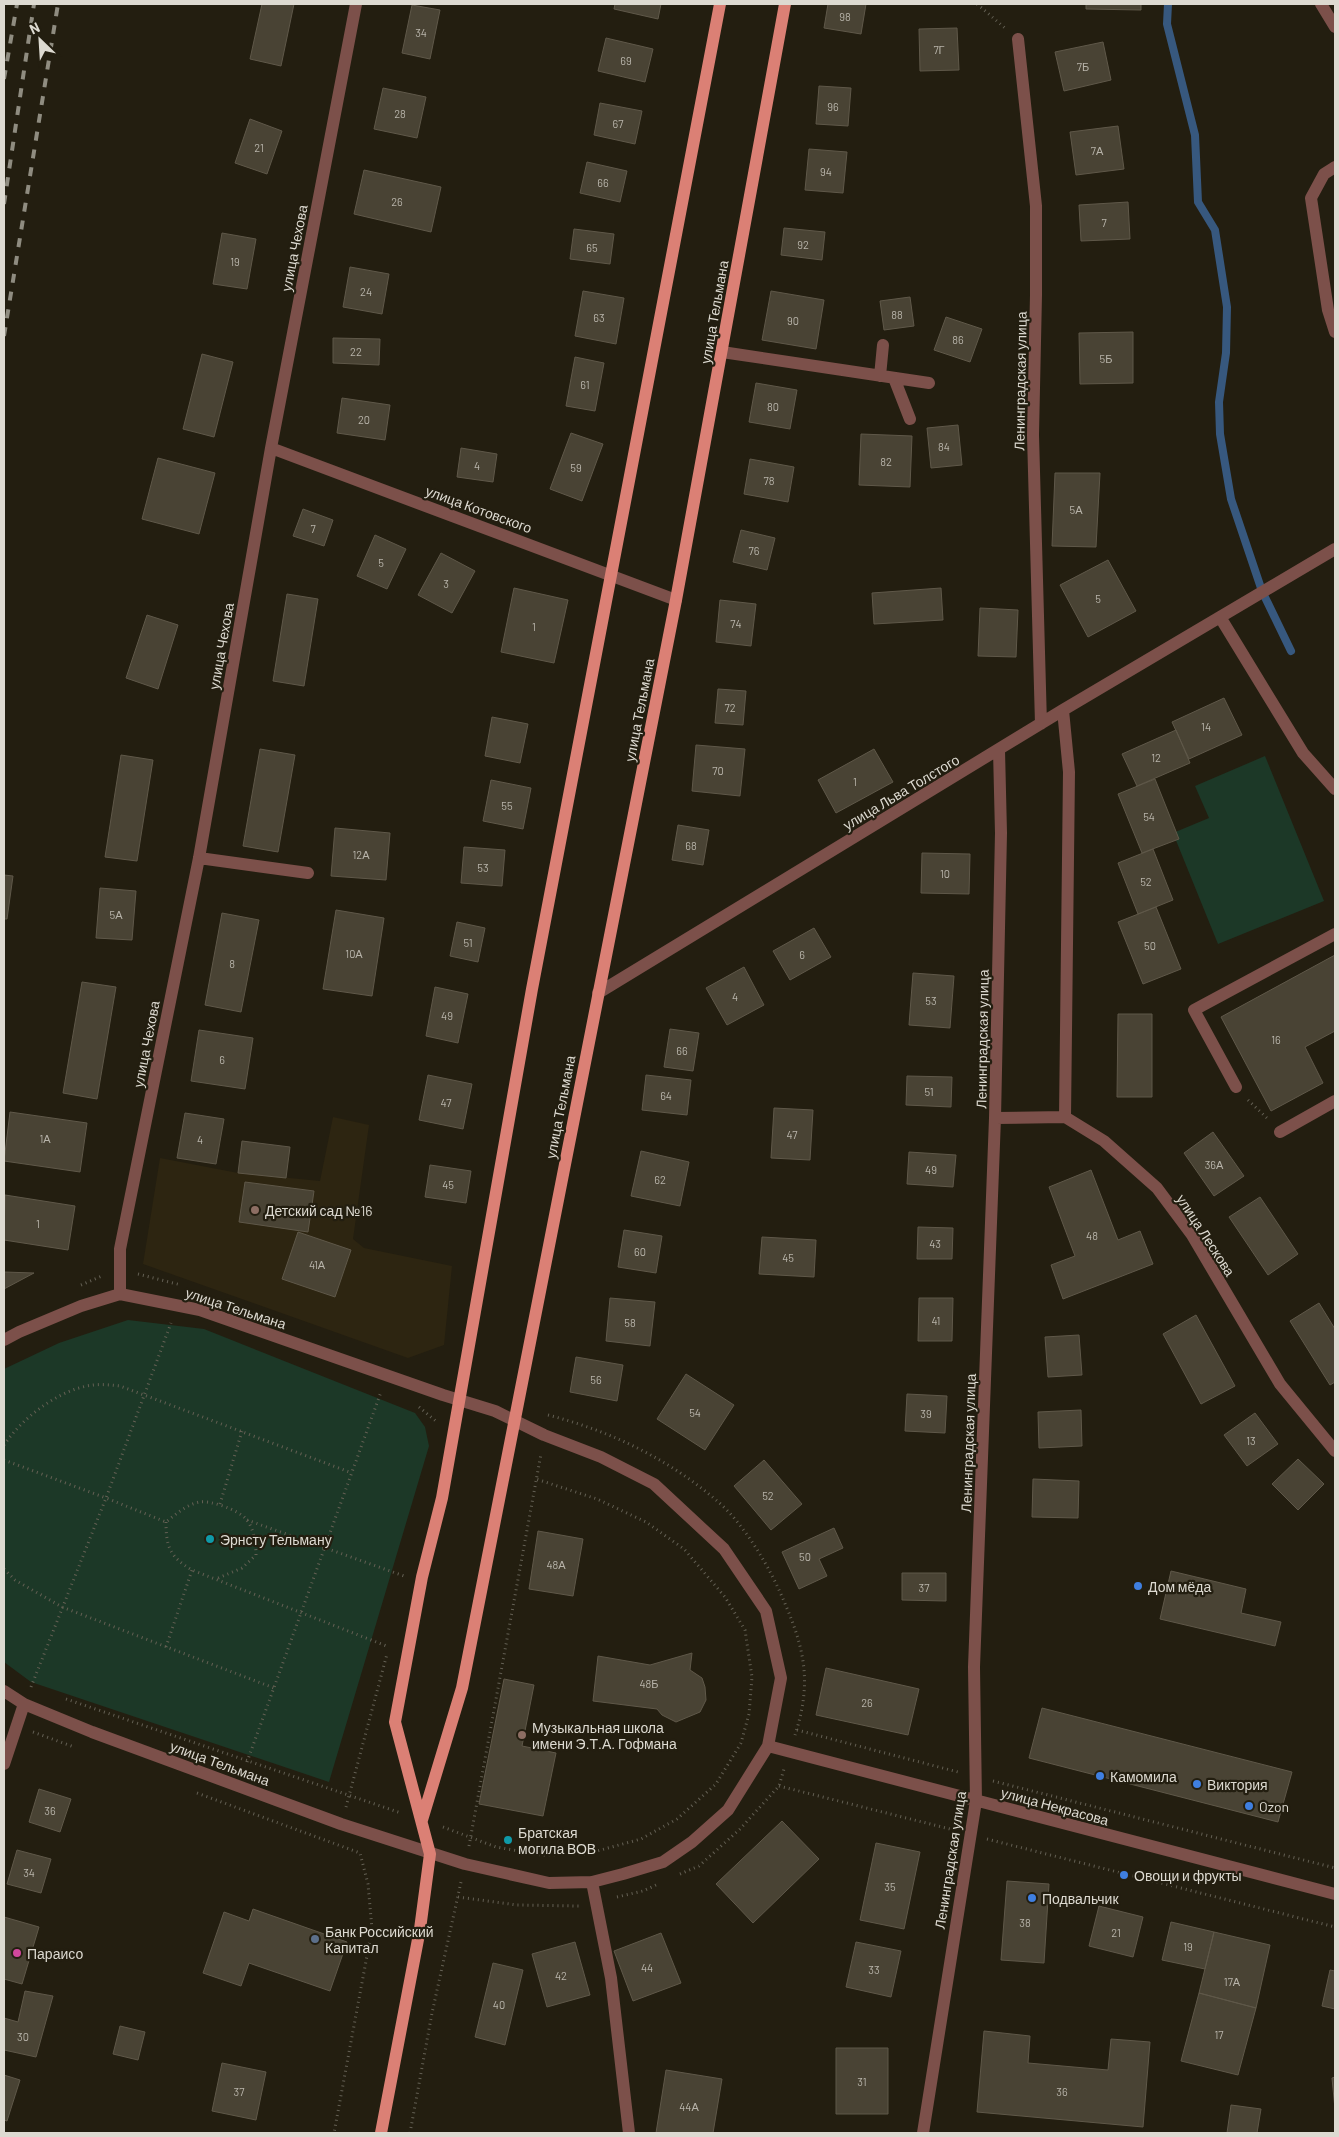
<svg xmlns="http://www.w3.org/2000/svg" width="1339" height="2137" viewBox="0 0 1339 2137" font-family="Barlow,sans-serif">
<rect width="100%" height="100%" fill="#231e10"/>
<path fill="#2d2511" d="M333 1117 369 1125 353 1239 364 1248 452 1266 444 1345 408 1358 143 1264 160 1158 238 1173 320 1181Z"/>
<path fill="#1c3827" d="M1265 756 1324 901 1218 944 1173 833 1209 818 1195 786Z
M128 1320 204 1329 415 1413 425 1427 429 1446 329 1782 31 1682 4 1662V1369L59 1343Z"/>
<g fill="none" stroke-linecap="round" stroke-linejoin="round">
<path stroke="#37587e" stroke-width="8" d="M1168 4 1167 24 1195 135 1198 202 1215 230 1227 307 1226 353 1219 402 1220 434 1231 499 1262 591 1291 651"/>
</g>
<path fill="#494334" stroke="#5f5849" d="M262 4H294L281 66 250 59Z
M615 4H661L658 19 614 9Z
M828 4H866L861 34 824 28Z
M1086 4H1141V10L1086 9Z
M412 5 440 10 430 59 402 53Z
M957 28 959 70 920 71 919 29Z
M606 38 653 49 645 82 598 71Z
M1103 42 1111 80 1064 91 1055 52Z
M819 86 851 88 848 126 816 124Z
M383 88 426 97 417 138 374 129Z
M600 103 642 111 635 144 594 135Z
M250 119 282 131 267 174 235 163Z
M1118 126 1124 169 1076 175 1070 132Z
M809 149 847 152 843 193 805 190Z
M587 162 627 171 620 202 580 193Z
M364 170 441 187 431 232 354 214Z
M1128 202 1130 239 1081 241 1079 205Z
M784 228 825 232 822 260 781 255Z
M574 229 614 234 610 264 570 259Z
M222 233 256 239 247 289 213 284Z
M350 267 389 274 382 314 343 307Z
M583 291 624 298 616 344 575 336Z
M771 291 824 300 816 349 762 340Z
M910 297 914 326 884 330 880 301Z
M946 317 982 329 970 362 934 350Z
M1133 332V383L1080 384 1079 333Z
M333 338 380 339 379 365 333 363Z
M202 354 233 362 214 437 183 429Z
M575 357 604 363 595 411 566 406Z
M756 383 797 390 790 429 749 422Z
M342 398 390 405 385 440 337 433Z
M958 425 962 465 931 468 927 428Z
M571 433 603 444 582 501 550 489Z
M861 434 912 436 910 487 859 485Z
M461 448 497 454 493 482 457 477Z
M158 458 215 473 199 534 142 519Z
M750 459 794 467 788 502 744 494Z
M1055 473H1100L1096 547 1052 546Z
M303 509 333 520 324 546 293 536Z
M741 530 775 538 767 570 733 562Z
M375 535 406 549 387 589 357 576Z
M441 553 475 571 452 613 418 595Z
M1108 560 1136 611 1088 637 1060 585Z
M514 588 568 600 554 663 501 652Z
M941 588 943 620 874 624 872 593Z
M287 594 318 599 304 686 273 681Z
M720 600 756 604 751 646 716 642Z
M980 608 1018 610 1016 657 978 656Z
M147 615 178 625 158 689 126 678Z
M718 689 746 691 743 725 715 723Z
M1224 698 1242 735 1189 759 1172 722Z
M492 717 528 724 520 763 485 756Z
M1176 730 1190 763 1137 786 1122 754Z
M696 745 745 749 740 796 692 791Z
M260 749 295 755 278 852 243 846Z
M874 749 893 782 836 813 818 780Z
M121 755 153 760 137 861 105 857Z
M1155 779 1179 839 1142 853 1118 794Z
M491 780 531 788 523 829 483 821Z
M678 825 709 830 703 865 672 860Z
M335 828 390 833 386 880 331 876Z
M464 847 505 850 502 886 461 883Z
M1153 849 1173 900 1138 914 1118 863Z
M922 853 970 854 969 894 921 893Z
M4 875 13 876 7 919H4Z
M100 888 136 891 132 940 96 938Z
M1156 907 1181 969 1143 984 1118 922Z
M336 910 384 918 372 996 323 989Z
M222 913 259 920 241 1012 205 1005Z
M457 922 485 928 478 962 450 956Z
M814 928 831 957 790 980 773 951Z
M1335 955V1031L1305 1047 1323 1083 1271 1111 1221 1017Z
M744 967 764 1005 727 1025 706 988Z
M913 973 954 976 950 1028 909 1025Z
M82 982 116 987 97 1099 63 1093Z
M435 987 468 994 458 1043 426 1036Z
M1118 1014H1152V1097H1117Z
M670 1029 699 1033 693 1071 664 1067Z
M199 1030 253 1038 245 1089 191 1081Z
M428 1075 472 1084 463 1129 419 1120Z
M646 1075 691 1080 687 1115 642 1110Z
M907 1076 952 1077 951 1107 906 1105Z
M774 1108 813 1110 810 1160 771 1158Z
M10 1112 87 1123 80 1172 4 1161Z
M185 1113 224 1119 216 1164 177 1158Z
M1213 1132 1244 1176 1214 1196 1184 1153Z
M242 1141 290 1147 286 1178 238 1173Z
M641 1151 689 1162 680 1206 631 1196Z
M909 1152 956 1155 953 1187 907 1184Z
M430 1165 471 1171 466 1203 425 1197Z
M1091 1170 1118 1240 1140 1231 1153 1264 1063 1299 1051 1265 1075 1256 1049 1187Z
M245 1182 314 1191 308 1232 239 1222Z
M5 1195 75 1206 68 1250 4 1240Z
M1260 1197 1298 1254 1268 1275 1229 1217Z
M918 1227 953 1228 952 1259H917Z
M624 1230 662 1236 656 1273 618 1267Z
M298 1232 351 1250 335 1297 282 1279Z
M762 1237 816 1240 814 1277 759 1274Z
M4 1272 34 1273 4 1289Z
M610 1298 655 1302 650 1346 606 1341Z
M919 1298H953L952 1341H918Z
M1319 1303 1335 1329V1382L1330 1385 1290 1321Z
M1196 1315 1235 1386 1201 1404 1163 1334Z
M1079 1335 1082 1375 1048 1377 1045 1337Z
M576 1357 623 1365 617 1401 570 1392Z
M686 1374 734 1405 705 1450 657 1419Z
M907 1394 947 1396 945 1433 905 1431Z
M1081 1410 1082 1446 1039 1448 1038 1412Z
M1255 1413 1278 1444 1247 1466 1224 1435Z
M1298 1459 1324 1484 1298 1510 1272 1484Z
M764 1460 802 1504 771 1530 734 1486Z
M1033 1479 1079 1481 1078 1518 1032 1517Z
M834 1528 843 1548 819 1559 827 1576 799 1589 782 1552Z
M538 1531 583 1539 573 1596 529 1589Z
M1171 1571 1246 1589 1241 1613 1281 1622 1275 1646 1160 1619Z
M902 1573H946V1601L902 1600Z
M692 1653 690 1670 702 1678 705 1687 706 1700 700 1712 676 1722 662 1715 657 1709 593 1701 598 1656 650 1665Z
M826 1668 919 1689 908 1735 816 1715Z
M504 1679 534 1685 522 1746 556 1753 543 1816 479 1804Z
M1042 1708 1292 1772 1278 1822 1029 1758Z
M39 1789 71 1799 60 1832 29 1822Z
M782 1821 819 1859 753 1923 716 1884Z
M876 1843 920 1852 904 1929 860 1920Z
M17 1850 51 1859 41 1893 7 1884Z
M1007 1881 1049 1884 1044 1963 1001 1960Z
M1099 1906 1143 1917 1133 1957 1089 1946Z
M253 1909 347 1942 330 1991 249 1963 241 1986 203 1973 224 1912 249 1921Z
M4 1917 39 1927 22 1984 4 1979Z
M1171 1922 1214 1932 1205 1969 1162 1960Z
M1214 1932 1270 1945 1256 2008 1199 1993Z
M661 1933 681 1983 633 2001 614 1951Z
M575 1942 590 1995 547 2007 532 1954Z
M856 1942 901 1951 891 1997 846 1987Z
M493 1963 523 1970 505 2045 475 2037Z
M1330 1970 1335 1971V2009L1322 2006Z
M25 1991 53 1996 36 2057 4 2050V2018L18 2022Z
M1199 1993 1256 2008 1238 2075 1181 2061Z
M120 2026 145 2032 138 2060 113 2054Z
M984 2031 1030 2036 1028 2063 1108 2070 1111 2039 1150 2042 1143 2127 977 2112Z
M836 2048H888V2114H836Z
M222 2063 266 2072 256 2120 212 2111Z
M666 2070 722 2079 713 2133H656Z
M4 2075 20 2080 7 2121 4 2120Z
M1335 2077V2109L1332 2078Z
M1231 2105 1261 2109 1257 2133H1227Z"/>
<g fill="none" stroke-linecap="round" stroke-linejoin="round">
<path stroke="#646054" stroke-width="3" stroke-dasharray="1 4" stroke-linecap="butt" d="M977 4 1005 28
M1248 1100 1269 1120
M138 1274 181 1285
M81 1285 102 1276
M419 1407 437 1422
M548 1415C610 1431 667 1458 716 1500 745 1524 772 1571 786 1606 806 1653 811 1686 795 1735
M4 1445C22 1418 59 1389 93 1385 102 1384 111 1385 120 1386L352 1473
M4 1460 106 1498 171 1323
M220 1504 242 1431
M247 1520 404 1576
M166 1522C166 1547 170 1557 192 1570L389 1647
M4 1569 15 1580 62 1607 274 1688
M166 1647 192 1570
M31 1687 106 1498 166 1522C176 1514 186 1505 199 1502 210 1500 238 1510 245 1518 254 1527 256 1544 256 1555L242 1568 216 1579
M66 1699 401 1813
M797 1730 958 1772
M33 1732 74 1747
M247 1762 381 1392
M993 1781 1335 1868
M779 1786 954 1830
M197 1793 360 1853 368 1884 372 1929 334 2133
M346 1807 387 1654
M443 1827 496 1847 541 1855 586 1854 641 1839 677 1819 716 1784 741 1743 749 1714 752 1677 745 1630 725 1597 684 1549 646 1522 597 1499 536 1479
M987 1839 1335 1927
M469 1846 541 1454
M680 1874 699 1866 740 1829 779 1786 784 1769
M458 1897 517 1905 579 1906
M617 1897 643 1891 656 1885
M410 2133 432 2013 461 1882"/>
<path stroke="#7c504a" stroke-width="12" d="M1321 4 1335 27
M1018 39 1036 206V295L1033 435 1041 724
M1335 167 1324 174 1311 198 1328 310 1335 332
M722 352 929 383
M880 376 883 345
M894 378 910 419
M271 448 676 600
M1220 617 1303 753 1335 789
M1063 710 1069 772 1065 1117
M199 858 308 873
M598 993 1063 710 1335 549
M1236 1087 1194 1010 1335 934
M995 1118 1065 1117 1104 1141 1157 1188 1192 1235 1280 1384 1335 1451
M1280 1132 1335 1101
M120 1294V1249L199 858 271 448 356 4
M4 1340 19 1332 81 1306 120 1294 200 1310 443 1395 495 1411 544 1435 601 1457 654 1484 724 1549 766 1611 781 1678 768 1746 728 1810 692 1842 663 1862 623 1874 592 1882 549 1883 465 1864 341 1824 92 1732 24 1704 4 1691
M768 1746 1335 1894
M4 1764 24 1704
M592 1882 611 1978 629 2133
M923 2133 976 1801 974 1667 995 1118 1001 833 999 750"/>
<path stroke="#db8075" stroke-width="12" d="M422 1820 462 1688 676 600 785 4
M381 2133 420 1929 430 1854 395 1722 422 1577 442 1498 532 989 720 4"/>
<path stroke="#8f8c80" stroke-width="4" stroke-dasharray="9 9" stroke-linecap="butt" d="M4 79 17 4
M4 204 34 4
M4 336 58 4"/>
</g>
<g fill="#8d6e63" stroke="#231e10" stroke-width="2">
<circle cx="255" cy="1210" r="5"/>
<circle cx="522" cy="1735" r="5"/>
</g>
<g fill="#0f9aa8" stroke="#231e10" stroke-width="2">
<circle cx="210" cy="1539" r="5"/>
<circle cx="508" cy="1840" r="5"/>
</g>
<g fill="#3f7fe0" stroke="#231e10" stroke-width="2">
<circle cx="1138" cy="1586" r="5"/>
<circle cx="1100" cy="1776" r="5"/>
<circle cx="1197" cy="1784" r="5"/>
<circle cx="1249" cy="1806" r="5"/>
<circle cx="1124" cy="1875" r="5"/>
<circle cx="1032" cy="1898" r="5"/>
</g>
<circle fill="#5c6f8a" stroke="#231e10" stroke-width="2" cx="315" cy="1939" r="5"/>
<circle fill="#d1479c" stroke="#231e10" stroke-width="2" cx="17" cy="1953" r="5"/>
<g text-anchor="middle" dominant-baseline="central" stroke-width="4.5" stroke-linejoin="round" paint-order="stroke">
<g font-size="11" fill="#b8b4aa">
<text x="845" y="16">98</text>
<text x="421" y="32">34</text>
<text x="939" y="49">7Г</text>
<text x="626" y="60">69</text>
<text x="1083" y="66">7Б</text>
<text x="833" y="106">96</text>
<text x="400" y="113">28</text>
<text x="618" y="123">67</text>
<text x="259" y="147">21</text>
<text x="1097" y="150">7А</text>
<text x="826" y="171">94</text>
<text x="603" y="182">66</text>
<text x="397" y="201">26</text>
<text x="1104" y="222">7</text>
<text x="803" y="244">92</text>
<text x="592" y="247">65</text>
<text x="235" y="261">19</text>
<text x="366" y="291">24</text>
<text x="897" y="314">88</text>
<text x="599" y="317">63</text>
<text x="793" y="320">90</text>
<text x="958" y="339">86</text>
<text x="356" y="351">22</text>
<text x="1106" y="358">5Б</text>
<text x="585" y="384">61</text>
<text x="773" y="406">80</text>
<text x="364" y="419">20</text>
<text x="944" y="446">84</text>
<text x="886" y="461">82</text>
<text x="477" y="465">4</text>
<text x="576" y="467">59</text>
<text x="769" y="480">78</text>
<text x="1076" y="509">5А</text>
<text x="313" y="528">7</text>
<text x="754" y="550">76</text>
<text x="381" y="562">5</text>
<text x="446" y="583">3</text>
<text x="1098" y="598">5</text>
<text x="736" y="623">74</text>
<text x="534" y="626">1</text>
<text x="730" y="707">72</text>
<text x="1206" y="726">14</text>
<text x="1156" y="757">12</text>
<text x="718" y="770">70</text>
<text x="855" y="781">1</text>
<text x="507" y="805">55</text>
<text x="1149" y="816">54</text>
<text x="691" y="845">68</text>
<text x="361" y="854">12А</text>
<text x="483" y="867">53</text>
<text x="945" y="873">10</text>
<text x="1146" y="881">52</text>
<text x="116" y="914">5А</text>
<text x="468" y="942">51</text>
<text x="1150" y="945">50</text>
<text x="354" y="953">10А</text>
<text x="802" y="954">6</text>
<text x="232" y="963">8</text>
<text x="735" y="996">4</text>
<text x="931" y="1000">53</text>
<text x="447" y="1015">49</text>
<text x="1276" y="1039">16</text>
<text x="682" y="1050">66</text>
<text x="222" y="1059">6</text>
<text x="929" y="1091">51</text>
<text x="666" y="1095">64</text>
<text x="446" y="1102">47</text>
<text x="792" y="1134">47</text>
<text x="45" y="1138">1А</text>
<text x="200" y="1139">4</text>
<text x="1214" y="1164">36А</text>
<text x="931" y="1169">49</text>
<text x="660" y="1179">62</text>
<text x="448" y="1184">45</text>
<text x="38" y="1223">1</text>
<text x="1092" y="1235">48</text>
<text x="935" y="1243">43</text>
<text x="640" y="1251">60</text>
<text x="788" y="1257">45</text>
<text x="317" y="1264">41А</text>
<text x="936" y="1320">41</text>
<text x="630" y="1322">58</text>
<text x="596" y="1379">56</text>
<text x="695" y="1412">54</text>
<text x="926" y="1413">39</text>
<text x="1251" y="1440">13</text>
<text x="768" y="1495">52</text>
<text x="805" y="1556">50</text>
<text x="556" y="1564">48А</text>
<text x="924" y="1587">37</text>
<text x="649" y="1683">48Б</text>
<text x="867" y="1702">26</text>
<text x="50" y="1810">36</text>
<text x="29" y="1872">34</text>
<text x="890" y="1886">35</text>
<text x="1025" y="1922">38</text>
<text x="1116" y="1932">21</text>
<text x="1188" y="1946">19</text>
<text x="647" y="1967">44</text>
<text x="874" y="1969">33</text>
<text x="561" y="1975">42</text>
<text x="1232" y="1981">17А</text>
<text x="499" y="2004">40</text>
<text x="1219" y="2034">17</text>
<text x="23" y="2036">30</text>
<text x="862" y="2081">31</text>
<text x="239" y="2091">37</text>
<text x="1062" y="2091">36</text>
<text x="689" y="2106">44А</text>
</g>
<g font-size="14" fill="#dddad1" stroke="#231e10">
<text transform="translate(294 248) rotate(-79)">улица Чехова</text>
<text transform="translate(714 312) rotate(-80)">улица Тельмана</text>
<text transform="translate(1020 381) rotate(-89)">Ленинградская улица</text>
<text transform="translate(479 509) rotate(20)">улица Котовского</text>
<text transform="translate(221 646) rotate(-80)">улица Чехова</text>
<text transform="translate(639 710) rotate(-79)">улица Тельмана</text>
<text transform="translate(901 792) rotate(-31)">улица Льва Толстого</text>
<text transform="translate(982 1039) rotate(-89)">Ленинградская улица</text>
<text transform="translate(146 1044) rotate(-79)">улица Чехова</text>
<text transform="translate(560 1107) rotate(-79)">улица Тельмана</text>
<text transform="translate(1206 1235) rotate(57)">улица Лескова</text>
<text transform="translate(236 1308) rotate(18)">улица Тельмана</text>
<text transform="translate(968 1443) rotate(-88)">Ленинградская улица</text>
<text transform="translate(220 1763) rotate(20)">улица Тельмана</text>
<text transform="translate(1055 1806) rotate(15)">улица Некрасова</text>
<text transform="translate(950 1860) rotate(-81)">Ленинградская улица</text>
</g>
<g font-size="14" fill="#dddad1" stroke="#231e10" text-anchor="start">
<text x="265" y="1210">Детский сад №16</text>
<text x="220" y="1539">Эрнсту Тельману</text>
<text x="1148" y="1586">Дом мёда</text>
<text x="532" y="1727">Музыкальная школа<tspan x="532" dy="16">имени Э.Т.А. Гофмана</tspan></text>
<text x="1110" y="1776">Камомила</text>
<text x="1207" y="1784">Виктория</text>
<text x="1259" y="1806">Ozon</text>
<text x="518" y="1832">Братская<tspan x="518" dy="16">могила ВОВ</tspan></text>
<text x="1134" y="1875">Овощи и фрукты</text>
<text x="1042" y="1898">Подвальчик</text>
<text x="325" y="1931">Банк Российский<tspan x="325" dy="16">Капитал</tspan></text>
<text x="27" y="1953">Параисо</text>
</g>
</g>
<rect width="1339" height="2137" fill="none" stroke="#dddad1" stroke-width="10"/>
<g transform="translate(40 40) rotate(335)" stroke="#231e10" stroke-width="4" paint-order="stroke">
<path d="M0-4L9 19L0 12L-9 19Z" fill="#dddad1"/>
<text y="-8" font-size="14" font-weight="bold" text-anchor="middle" fill="#dddad1">N</text>
</g>
</svg>
